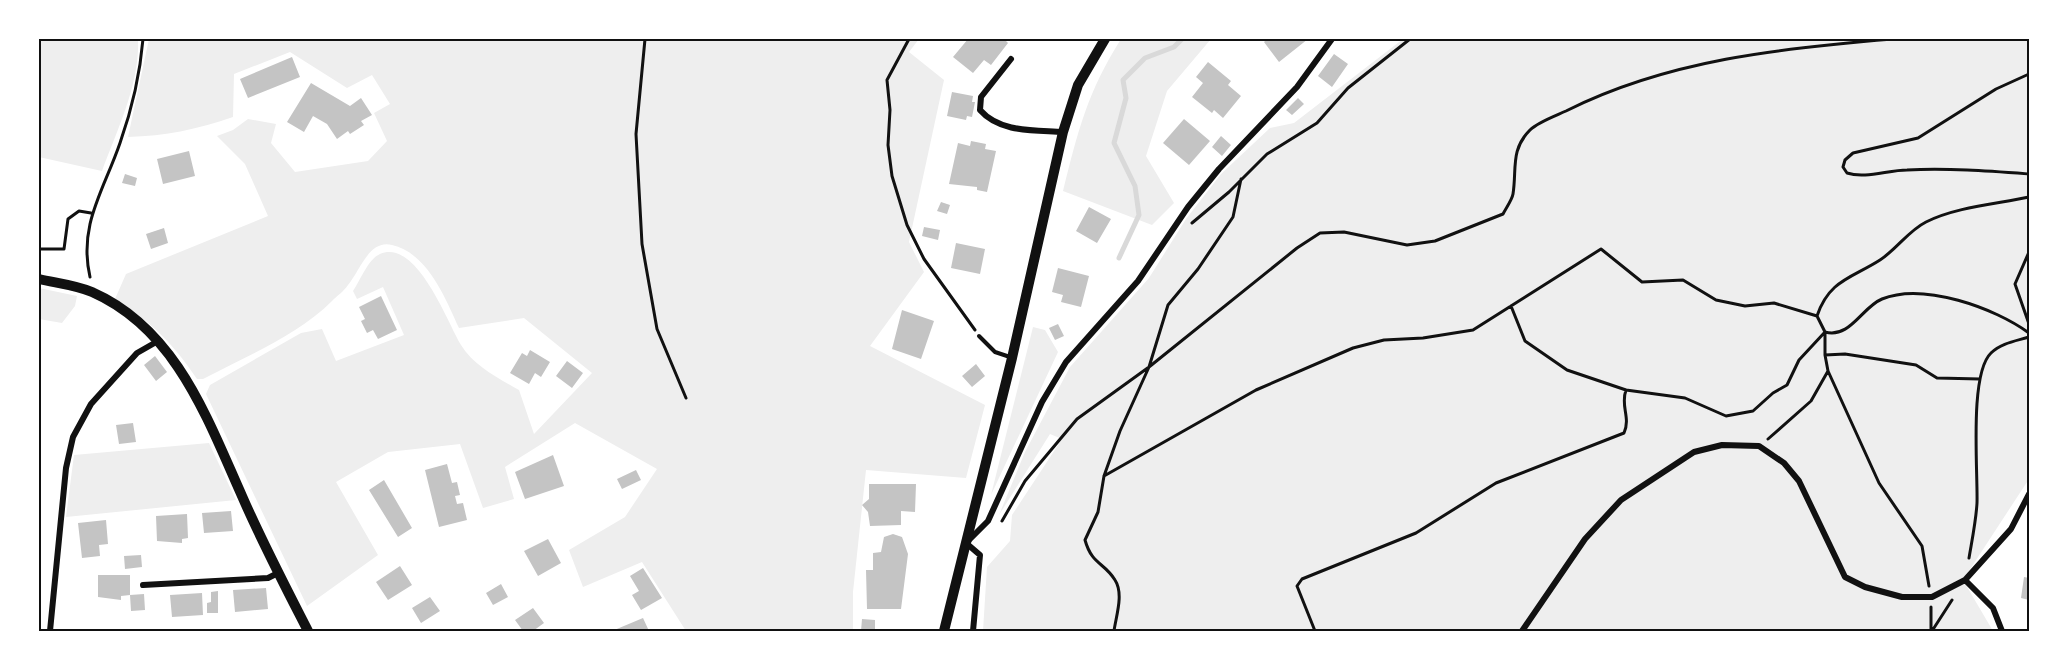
<svg xmlns="http://www.w3.org/2000/svg" width="2068" height="670" viewBox="0 0 2068 670" font-family="Quicksand,sans-serif">
<rect width="100%" height="100%" fill="#fff"/>
<path fill="#eee" d="M39 39H138C140 84 117 130 102 171L39 157Z
M149 39H919L909 52 944 80 909 242 924 272 870 346 985 405 966 478 866 470 853 592V631H686L642 562 583 587 569 550 625 517 657 469 575 423 505 467 514 499 483 508 460 444 388 452 336 482 378 555 307 606 206 394 210 385 301 333 322 329 336 361 404 335 383 287 357 299 353 291C360 281 368 259 380 254 417 238 448 324 461 345 474 366 498 378 519 390L534 434 592 373 524 318 459 328C446 300 428 253 392 245 369 239 360 271 348 285 344 291 337 296 332 301 297 336 246 356 203 379H197C173 343 151 322 115 299L126 274 268 216 245 164 217 136 233 130 248 119 276 124 271 143 295 172 368 161 387 141 374 113 390 104 372 75 347 88 290 52 234 74 233 117C199 129 165 136 128 137Z
M1121 39H1211L1167 91 1146 156 1174 203 1152 225 1063 191C1078 131 1087 93 1121 39Z
M1403 39H2029V479L1963 580 1993 631H983L987 567 1010 541 1012 515 1062 439 1050 434 999 515 1025 452 1070 367 1149 278 1186 219 1221 174 1270 128 1294 123Z
M39 288 77 296 75 306 62 323 39 319Z
M1033 327 1045 330 1058 352 991 495Z
M209 443 236 500 66 517 74 455Z"/>
<g fill="none" stroke-linecap="round" stroke-linejoin="round">
<path stroke="#d9d9d9" stroke-width="5" d="M1119 258 1139 215 1135 186 1114 143 1126 98 1123 80 1145 58 1174 47 1182 39"/>
</g>
<path fill="#c4c4c4" d="M968 39H1004L1008 43 991 65 984 60 973 73 953 57Z
M1267 39H1308L1279 62 1264 42Z
M1334 54 1348 64 1332 87 1318 76Z
M292 57 300 77 248 98 240 79Z
M1208 62 1231 81 1228 85 1241 96 1223 118 1214 110 1212 113 1192 97 1203 83 1196 77Z
M311 83 350 106 361 98 372 115 361 121 364 125 350 134 348 131 337 139 327 124 313 116 304 132 287 122Z
M952 92 973 96 972 102H975L972 117 967 116 966 120 947 116Z
M1298 98 1304 104 1292 115 1286 110Z
M1184 119 1210 141 1189 165 1163 143Z
M1221 136 1231 145 1222 156 1212 147Z
M971 141 986 144 985 149 996 151 987 192 977 190V187L949 184 958 143 970 146Z
M189 151 195 176 163 184 157 159Z
M125 174 137 178 135 186 122 183Z
M941 202 950 205 947 214 937 211Z
M1089 207 1111 219 1097 243 1076 231Z
M924 227 940 230 938 240 922 236Z
M164 228 168 243 151 249 146 234Z
M956 243 985 249 980 274 951 268Z
M1058 268 1089 276 1081 307 1061 302 1063 295 1052 292Z
M381 296 397 330 378 339 373 330 367 333 361 321 365 319 359 307Z
M902 310 934 321 921 359 892 349Z
M1058 324 1064 336 1055 340 1049 328Z
M530 350 550 362 541 377 535 373 529 384 510 373 522 353 527 356Z
M155 356 167 372 156 381 144 365Z
M567 361 583 373 572 388 556 376Z
M976 364 985 376 972 387 962 376Z
M133 423 136 442 119 444 116 425Z
M553 455 564 486 525 499 515 472Z
M447 464 452 483 457 482 460 495 455 496 457 504 463 503 467 520 439 527 425 470Z
M636 470 641 480 622 489 617 479Z
M384 480 412 528 398 537 369 490Z
M869 484H916L915 512 901 511V525L870 526 868 512 862 505 869 499Z
M231 511 233 531 204 533 202 513Z
M187 514 188 538 182 539V543L157 541 156 516Z
M106 520 108 544 99 545 100 556 82 558 78 523Z
M893 534 902 537 908 554 901 609H867L866 570H873V553L881 552 884 537Z
M548 539 561 563 538 576 524 551Z
M141 555 142 567 125 569 124 556Z
M400 566 412 585 388 600 376 582Z
M643 568 662 598 641 610 632 595 639 591 630 576Z
M98 575H130V595L121 596V600L98 597Z
M2024 577 2029 578V600L2021 598Z
M501 584 508 597 493 605 486 593Z
M266 588 268 609 235 612 233 590Z
M218 591V613H207V603L211 602V592Z
M202 593 203 615 172 617 170 595Z
M144 594 145 610 131 611 130 595Z
M430 597 440 611 421 623 412 608Z
M533 608 544 623 533 631H523L515 620Z
M643 618 649 631H612Z
M862 619 875 620V631H861Z"/>
<g fill="none" stroke-linecap="round" stroke-linejoin="round">
<path stroke="#111" stroke-width="3" d="M645 39 636 134 642 244 657 329 686 398
M909 39 887 80 890 110 888 145 892 176 907 225 924 259 975 330
M2029 74 1996 89 1918 138 1853 153 1845 160 1843 167 1847 173C1865 179 1888 170 1907 170 1948 168 1988 171 2029 174
M2029 197C1996 204 1956 207 1926 222 1908 231 1897 249 1880 260 1852 278 1829 280 1817 316L1825 332C1850 339 1862 307 1882 299 1923 282 1995 308 2029 333
M1192 223 1229 192 1267 154 1317 123 1348 88 1410 39
M39 249H64L68 219 79 211 91 213
M2029 252 2015 284 2029 324
M90 277C78 225 104 190 120 143 132 109 140 75 143 39
M1511 306 1525 341 1567 370 1626 390 1685 398 1726 416 1753 411 1773 393 1787 385 1799 360 1825 332
M1825 332V355L1845 354 1916 365 1937 378 1980 379
M1825 355 1828 371 1879 483 1922 546 1929 586
M1768 439 1811 401 1828 371
M1104 476 1256 390 1353 348 1384 340 1423 338 1473 330 1601 249 1642 282 1683 280 1716 300 1745 306 1774 303 1817 316
M1002 521 1025 481 1077 419 1149 367 1297 248 1320 233 1344 232 1407 245 1435 241 1503 214C1506 208 1512 200 1513 194 1517 169 1510 150 1530 130 1538 122 1555 116 1566 111 1667 60 1782 48 1893 39
M1969 558C1972 540 1976 521 1977 503 1978 471 1969 374 1991 353 2001 343 2016 341 2029 337
M1114 631C1116 616 1124 594 1115 580 1104 562 1092 565 1085 540L1098 512 1104 476 1120 431 1149 367 1168 305 1198 269 1233 217 1241 179
M1315 631 1297 586 1302 579 1416 533 1496 483 1624 433C1631 417 1620 406 1626 390
M1931 631V607
M1932 631 1952 600"/>
<path stroke="#111" stroke-width="4" d="M979 336 995 352 1010 357"/>
<path stroke="#111" stroke-width="6" d="M1011 59 981 97 980 110C1000 133 1035 130 1063 132
M143 585 268 578 278 573
M50 631 66 468 73 437 91 404 137 353 158 341
M973 631 980 555 966 543 988 521 1042 402 1066 362 1138 281 1188 207 1219 169 1297 87 1332 39
M1522 631 1585 539 1621 500 1694 452 1722 445 1759 446 1784 463 1799 481 1845 577 1865 587 1902 597H1932L1965 580
M2002 631 1993 608 1965 580 2011 529 2029 494"/>
<path stroke="#111" stroke-width="10" d="M39 279C56 283 76 285 92 292 176 329 207 418 242 496 262 542 285 586 308 631
M944 631 1012 358 1063 132 1078 85 1105 39"/>
</g>
<rect width="2068" height="670" fill="none" stroke="#ffffff" stroke-width="81"/>
<rect x="40" y="40" width="1988" height="590" fill="none" stroke="#111" stroke-width="2"/>
</svg>
